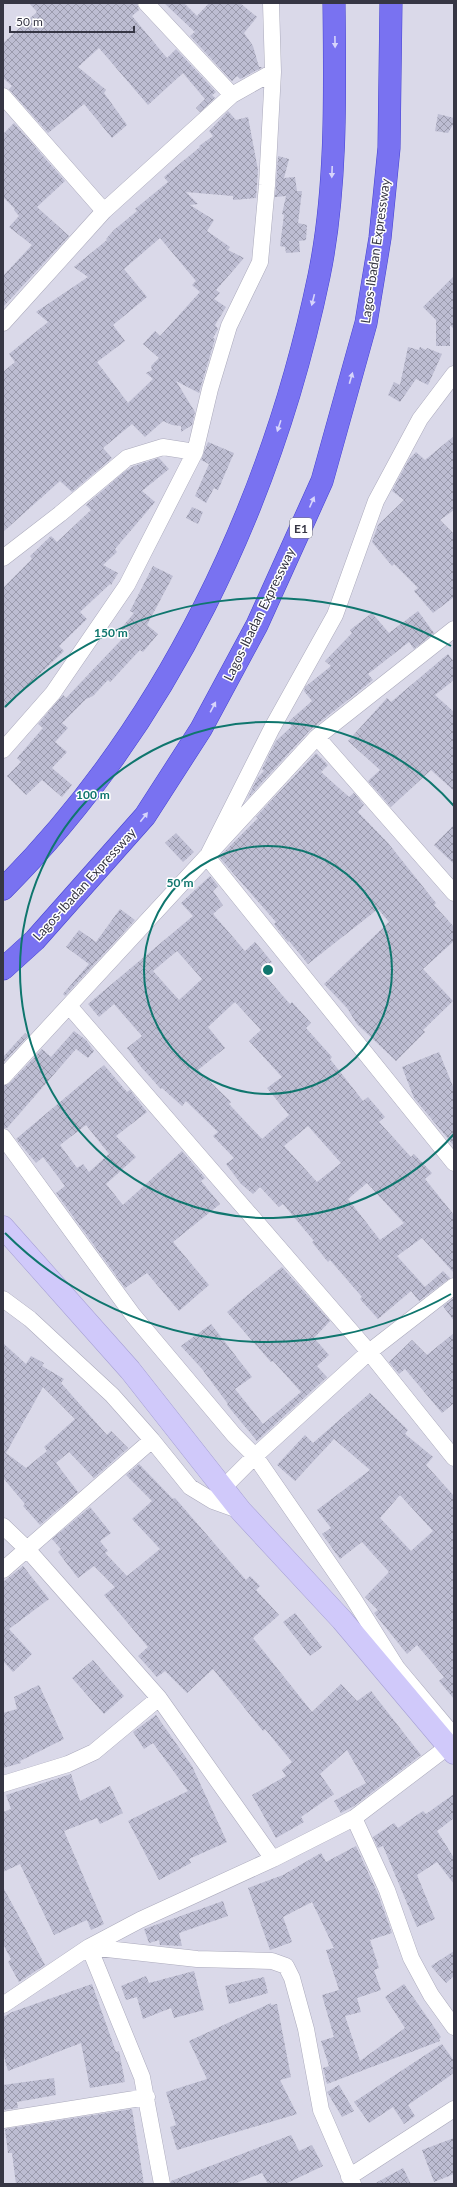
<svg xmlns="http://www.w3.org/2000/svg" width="457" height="2187" viewBox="0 0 457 2187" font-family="Lato,sans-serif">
<defs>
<pattern id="building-cross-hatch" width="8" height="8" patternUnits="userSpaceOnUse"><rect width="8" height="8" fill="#bdbdd2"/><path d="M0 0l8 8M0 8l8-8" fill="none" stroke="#9a9aac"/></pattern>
</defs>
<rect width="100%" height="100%" fill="#e8e7f2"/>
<path fill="#dad9e9" d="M3 3H454V2184H3Z"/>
<path fill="url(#building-cross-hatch)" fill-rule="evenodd" d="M29 3H137L139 10 132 16 167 58 176 49 216 92 212 95 215 98 200 112 196 108 205 99 183 73 148 105 99 48 78 67 106 90 104 93 127 125 112 138 84 104 48 133 9 89 12 86 3 78V43L37 12Z
M164 3H184L197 16 209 3H240L257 17 244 33 253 46 259 67H263L240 79 237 76 232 81 190 36 195 32Z
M228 111 236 120 248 117 258 170 256 198 233 200V196L186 192 198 204 190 205 214 220 207 231 230 247 228 250 244 258 216 290 220 293 214 299 226 307 215 325 218 329 213 338 215 339 199 393 176 381 195 412 192 425 181 432V426L172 425 163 421 145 437 132 424 103 448 112 458 72 492 60 481 3 532V372L15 362 9 354 48 322 36 312 88 277 74 267 107 240 106 239 114 230 137 211 135 209 168 182 164 177 200 147 199 146 213 136 209 131ZM160 238 196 281 192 285 200 292 160 336 155 331 143 344 159 358 151 366 152 370 146 373 153 379 128 403 97 362 125 341 113 325 147 297 124 269Z
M438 114 454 118V123L448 133 435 131Z
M14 123 65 181 37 207 69 236 3 307V276L32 245 9 227 19 216 14 210 15 209 3 197V134Z
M278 156 289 159 284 178 295 177 297 191H302L298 223 307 225 306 240 299 241 300 252 286 253 285 247 280 246 284 215 282 214 286 196 275 197Z
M454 276V329L450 325V346H436V320L423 307Z
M408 347 419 350 420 347 426 350 427 348 442 354 428 385 416 379 400 402 388 395 394 382 400 385Z
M454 436V510L440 520 454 534V597L433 613 414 591 418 588 394 564 392 566 372 542 378 525 404 500 392 491 409 459 416 452 425 460Z
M208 442 234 453 218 490 214 488 206 503 195 496 209 464 201 460Z
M159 458 169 469 142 491 155 502 115 549 117 552 103 565 118 573 111 585 110 584 80 612 87 619 59 646 64 651 3 709V588L32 559 30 556 51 536 57 542 91 510 86 505 124 472 134 466Z
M192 507 203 512 198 524 186 518Z
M153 566 173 576 147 625 158 634 143 652 140 650 110 682 108 680 93 696 86 699 62 723 68 728 55 742 67 752 52 768 72 785 62 797 42 780 26 795 7 776 21 762 17 758 43 728 38 724 63 695 66 698 124 637 118 632 134 613 130 611Z
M418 611 434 633 414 649 409 642 368 674 373 680 310 730 247 799 258 777 264 771 262 769 276 741 292 726 288 722 312 701 304 691 305 687 331 666 325 661 352 633 350 630 372 613 389 633Z
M448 654 454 662V680L435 695 454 712V791L431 770 391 807 368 781 380 770 348 741 387 698 391 702Z
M316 753 328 765 321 772 349 797 354 793 364 805 358 812 388 843 436 903 434 905 454 927V941L423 969 453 1001 423 1030 425 1032 396 1061 357 1024 347 1008 324 984 389 922 378 909 308 964 289 941 288 942 274 924 276 922 219 857 258 818 256 817Z
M454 825V864L434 845Z
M176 833 194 852 183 862 165 843Z
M210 876 218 886 213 891 223 905 213 914 245 951 255 942 272 962 261 971 290 1004 292 1002 311 1023 306 1028 332 1057 330 1059 363 1101 368 1097 385 1117 379 1122 411 1157 414 1154 432 1173 425 1179 454 1215V1273L422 1238 397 1256 425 1287 443 1271 450 1278 419 1301 411 1291 378 1319 360 1299 362 1297 330 1260 328 1262 312 1242 314 1241 283 1204 279 1207 260 1187 253 1194 241 1184 226 1164 234 1158 213 1136 218 1132 186 1101 182 1106 162 1088 161 1089 142 1068 127 1048 142 1036 114 1004 99 1017 88 1004 193 916 181 903ZM177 951 202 979 179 1000 153 971ZM235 1002 261 1030 249 1041 282 1077 267 1088 289 1115 262 1139 229 1104 231 1102 198 1070 225 1048 208 1027ZM308 1126 341 1163 317 1182 284 1146ZM367 1183 404 1223 380 1240 348 1199Z
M120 909 135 920 65 996 63 994 89 964 66 947 79 930 96 942Z
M74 1031 86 1040 94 1051 88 1058 76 1049 7 1128H3V1086L10 1083 42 1049 51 1057Z
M25 1033 28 1036 3 1063V1057Z
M439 1052 454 1089V1146L414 1098 402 1067Z
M104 1065 127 1092 130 1090 147 1112 116 1136 136 1157 106 1184 123 1205 182 1151 205 1178 201 1181 220 1204 173 1242 209 1285 179 1311 147 1273 125 1288 56 1193 65 1186 43 1157 36 1163 16 1139ZM86 1125 109 1154 89 1172 83 1164 77 1168 60 1145Z
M282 1267 330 1321 314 1338 329 1355 317 1366 327 1377 257 1441 227 1405 228 1404 202 1369 181 1346 211 1324 252 1377 235 1389 263 1424 301 1392 273 1361 271 1362 227 1312Z
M454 1298V1321L443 1306Z
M454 1333V1403L442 1413 405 1369 399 1374 389 1362 412 1340 427 1355Z
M3 1343 26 1364 31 1356 44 1363 42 1366 64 1379 61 1383 107 1435 111 1431 128 1448 94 1478 69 1452 56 1463 78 1492 40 1525 23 1506 25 1504 3 1478ZM43 1387 75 1419 44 1447 47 1451 26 1468 6 1453Z
M370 1393 408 1430 405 1434 433 1457 426 1465 454 1496V1699L439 1681 444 1677 417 1645 407 1654 374 1613 378 1610 365 1597 389 1572 362 1542 340 1559 322 1534 331 1528 317 1510 370 1470 334 1439 295 1481 277 1465 305 1435 313 1443ZM400 1495 433 1531 411 1551 380 1518Z
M139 1464 173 1499 175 1498 246 1580 250 1576 260 1586 256 1590 279 1615 253 1638 312 1712 341 1684 357 1701 371 1691 421 1755 354 1806 341 1813 334 1801 366 1783 347 1750 320 1774 334 1794 301 1817 304 1822 276 1838 252 1795 286 1776 282 1770 292 1762 265 1729 263 1731 213 1669 187 1693 165 1671 157 1677 138 1656 148 1647 104 1595 115 1587 94 1566 78 1578 58 1552 61 1549 52 1539 90 1507 111 1533 100 1541 108 1551 105 1553 127 1576 160 1549 132 1519 152 1501 126 1475Z
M23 1566 49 1599 9 1629 32 1654 13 1672 3 1661V1582Z
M295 1613 322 1647 310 1656 283 1622Z
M93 1660 124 1696 104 1714 72 1678Z
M39 1685 64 1739 20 1761 21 1763 3 1768V1713L17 1709 14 1697Z
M156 1715 192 1766 227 1842 189 1859 191 1863 159 1880 128 1821 188 1791 153 1743 144 1749 133 1732Z
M71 1774 80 1801 110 1786 123 1813 100 1824 97 1818 64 1831 104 1924 91 1930 87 1920 54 1935 20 1864 3 1872V1812L11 1809 6 1795Z
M454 1794V1818L437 1831 454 1858V1884L437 1862 417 1875 435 1919 417 1927 383 1846 378 1848 373 1837 394 1823 398 1828 423 1811 426 1814Z
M356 1846 378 1894 392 1933 370 1940 379 1968 374 1970 381 1990 357 1998 361 2012 345 2016 360 2061 405 2028 385 1997 404 1984 441 2037 439 2039 440 2041 327 2084 323 2068 329 2066 321 2041 334 2037 322 1995 339 1990 326 1950 334 1948 312 1902 283 1917 292 1942 270 1950 248 1888 283 1875 321 1853 326 1862Z
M3 1887 45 1965 19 1982 8 1962 11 1959 3 1944Z
M223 1901 228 1916 179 1933 182 1946 160 1945 159 1940 149 1943 144 1929Z
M454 1951V1976L446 1983 431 1966Z
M194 1971 204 2010 174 2018 171 2008 143 2019 137 1997 126 2000 121 1986 146 1976 149 1983Z
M264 1977 268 1993 229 2004 225 1986Z
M92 1984 116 2052 119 2051 125 2082 90 2088 81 2043 8 2071 3 2053V2017L12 2012Z
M271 2003V2005L277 2004 291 2077 280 2080 297 2114 177 2150 170 2127 176 2125 166 2092 207 2079 189 2041Z
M442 2044 454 2061V2073L408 2105 415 2116 404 2124 393 2107 369 2123 354 2102Z
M54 2078 56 2095 17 2102 18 2108 3 2110V2085Z
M339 2085 354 2111 342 2117 327 2092Z
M132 2109 144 2184H16L12 2153H8L5 2129Z
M291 2135 299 2151 312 2145 323 2166 285 2184H268L262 2173 234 2184H171V2181Z
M454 2138V2174L434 2182 422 2150Z
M403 2168 411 2184H374Z"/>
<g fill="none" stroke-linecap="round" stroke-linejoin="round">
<g stroke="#abaabc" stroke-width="17">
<path id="minor" d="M146 3 232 95
M3 96 104 211
M3 323 104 211 232 95 273 72
M454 374 420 419 376 501 335 615 272 728 207 857 454 1163
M3 558 60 514 127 458 163 447 195 452
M317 737 454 893
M3 750 53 693 127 585 195 452 210 389 229 326 260 262 267 185 273 72 271 3
M70 1007 369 1352 454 1458
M3 1077 317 737 454 629
M3 1137 133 1315 234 1435 255 1456 353 1598 397 1668 454 1736
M3 1299 30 1319 112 1395 152 1440 190 1487 213 1501 241 1511
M223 1488 255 1456 369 1352 454 1286
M3 1526 27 1549 159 1698 273 1859
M3 1570 152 1440
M454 1742 354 1818 387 1890 411 1958 431 1995 454 2027
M3 1784 68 1764 94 1752 159 1698
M3 2005 89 1947 140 1920 273 1859 354 1818
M3 2120 147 2097
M349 2177 454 2109
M162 2184 142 2077 89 1947 197 1959 272 1961 286 1966 292 1978 306 2029 321 2110 353 2184"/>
</g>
<g stroke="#a59fd4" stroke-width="23">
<path id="secondary" d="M3 1227 130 1370 241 1511 342 1620 454 1753"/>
</g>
<g stroke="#4543d0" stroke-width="23">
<path id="motorway" d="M3 889C167 725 272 502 319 276 337 189 335 92 334 3
M3 969 35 940 145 816 201 729 257 625 322 481 366 323 380 238 389 148 391 3"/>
</g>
<use href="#minor" stroke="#fff" stroke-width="16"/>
<use href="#secondary" stroke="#d0c9fa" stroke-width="22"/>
<use href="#motorway" stroke="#7972f1" stroke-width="22"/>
</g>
<defs><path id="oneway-solid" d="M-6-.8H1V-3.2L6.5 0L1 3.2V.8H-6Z"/></defs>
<g fill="#d7d5fb">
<use href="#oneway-solid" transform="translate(335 42) rotate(89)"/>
<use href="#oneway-solid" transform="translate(332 172) rotate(92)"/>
<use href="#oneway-solid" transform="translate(313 300) rotate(104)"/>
<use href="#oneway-solid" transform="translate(351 378) rotate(-74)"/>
<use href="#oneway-solid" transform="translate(279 426) rotate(108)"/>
<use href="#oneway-solid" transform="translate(312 502) rotate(-66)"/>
<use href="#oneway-solid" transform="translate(213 707) rotate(-62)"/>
<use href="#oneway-solid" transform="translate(144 817) rotate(-52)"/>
</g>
<g fill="none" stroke="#0f766e" stroke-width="2">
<circle cx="268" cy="970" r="124"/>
<path d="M454 1134A248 248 0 1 1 454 806"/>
<path d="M451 1294A372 372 0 0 1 5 1233M5 707A372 372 0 0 1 451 646"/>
</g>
<g text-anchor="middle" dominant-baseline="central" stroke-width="3" stroke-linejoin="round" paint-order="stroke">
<rect fill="#fff" stroke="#72727c" stroke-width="1" x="290" y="518" width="22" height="20" rx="3"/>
<g font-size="12" font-weight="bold" fill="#363644">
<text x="301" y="528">E1</text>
</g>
<g font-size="13" fill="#363644" stroke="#fff">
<text transform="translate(375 251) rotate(-82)">Lagos-Ibadan Expressway</text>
<text transform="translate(259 614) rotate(-64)">Lagos-Ibadan Expressway</text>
<text transform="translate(84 884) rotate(-48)">Lagos-Ibadan Expressway</text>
</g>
</g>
<circle cx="268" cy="970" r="6" fill="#0f766e" stroke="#fff" stroke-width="2"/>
<g font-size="12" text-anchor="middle" font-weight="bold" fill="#0f766e" stroke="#fff" stroke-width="3" stroke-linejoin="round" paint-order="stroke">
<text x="111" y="637">150 m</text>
<text x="93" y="799">100 m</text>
<text x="180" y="887">50 m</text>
</g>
<rect width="457" height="2187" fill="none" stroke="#363644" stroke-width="8"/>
<path d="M10 26v6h124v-6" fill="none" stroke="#363644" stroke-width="2"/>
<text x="16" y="26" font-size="12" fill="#363644" stroke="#ffffff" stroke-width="3" paint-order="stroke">50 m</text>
</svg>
